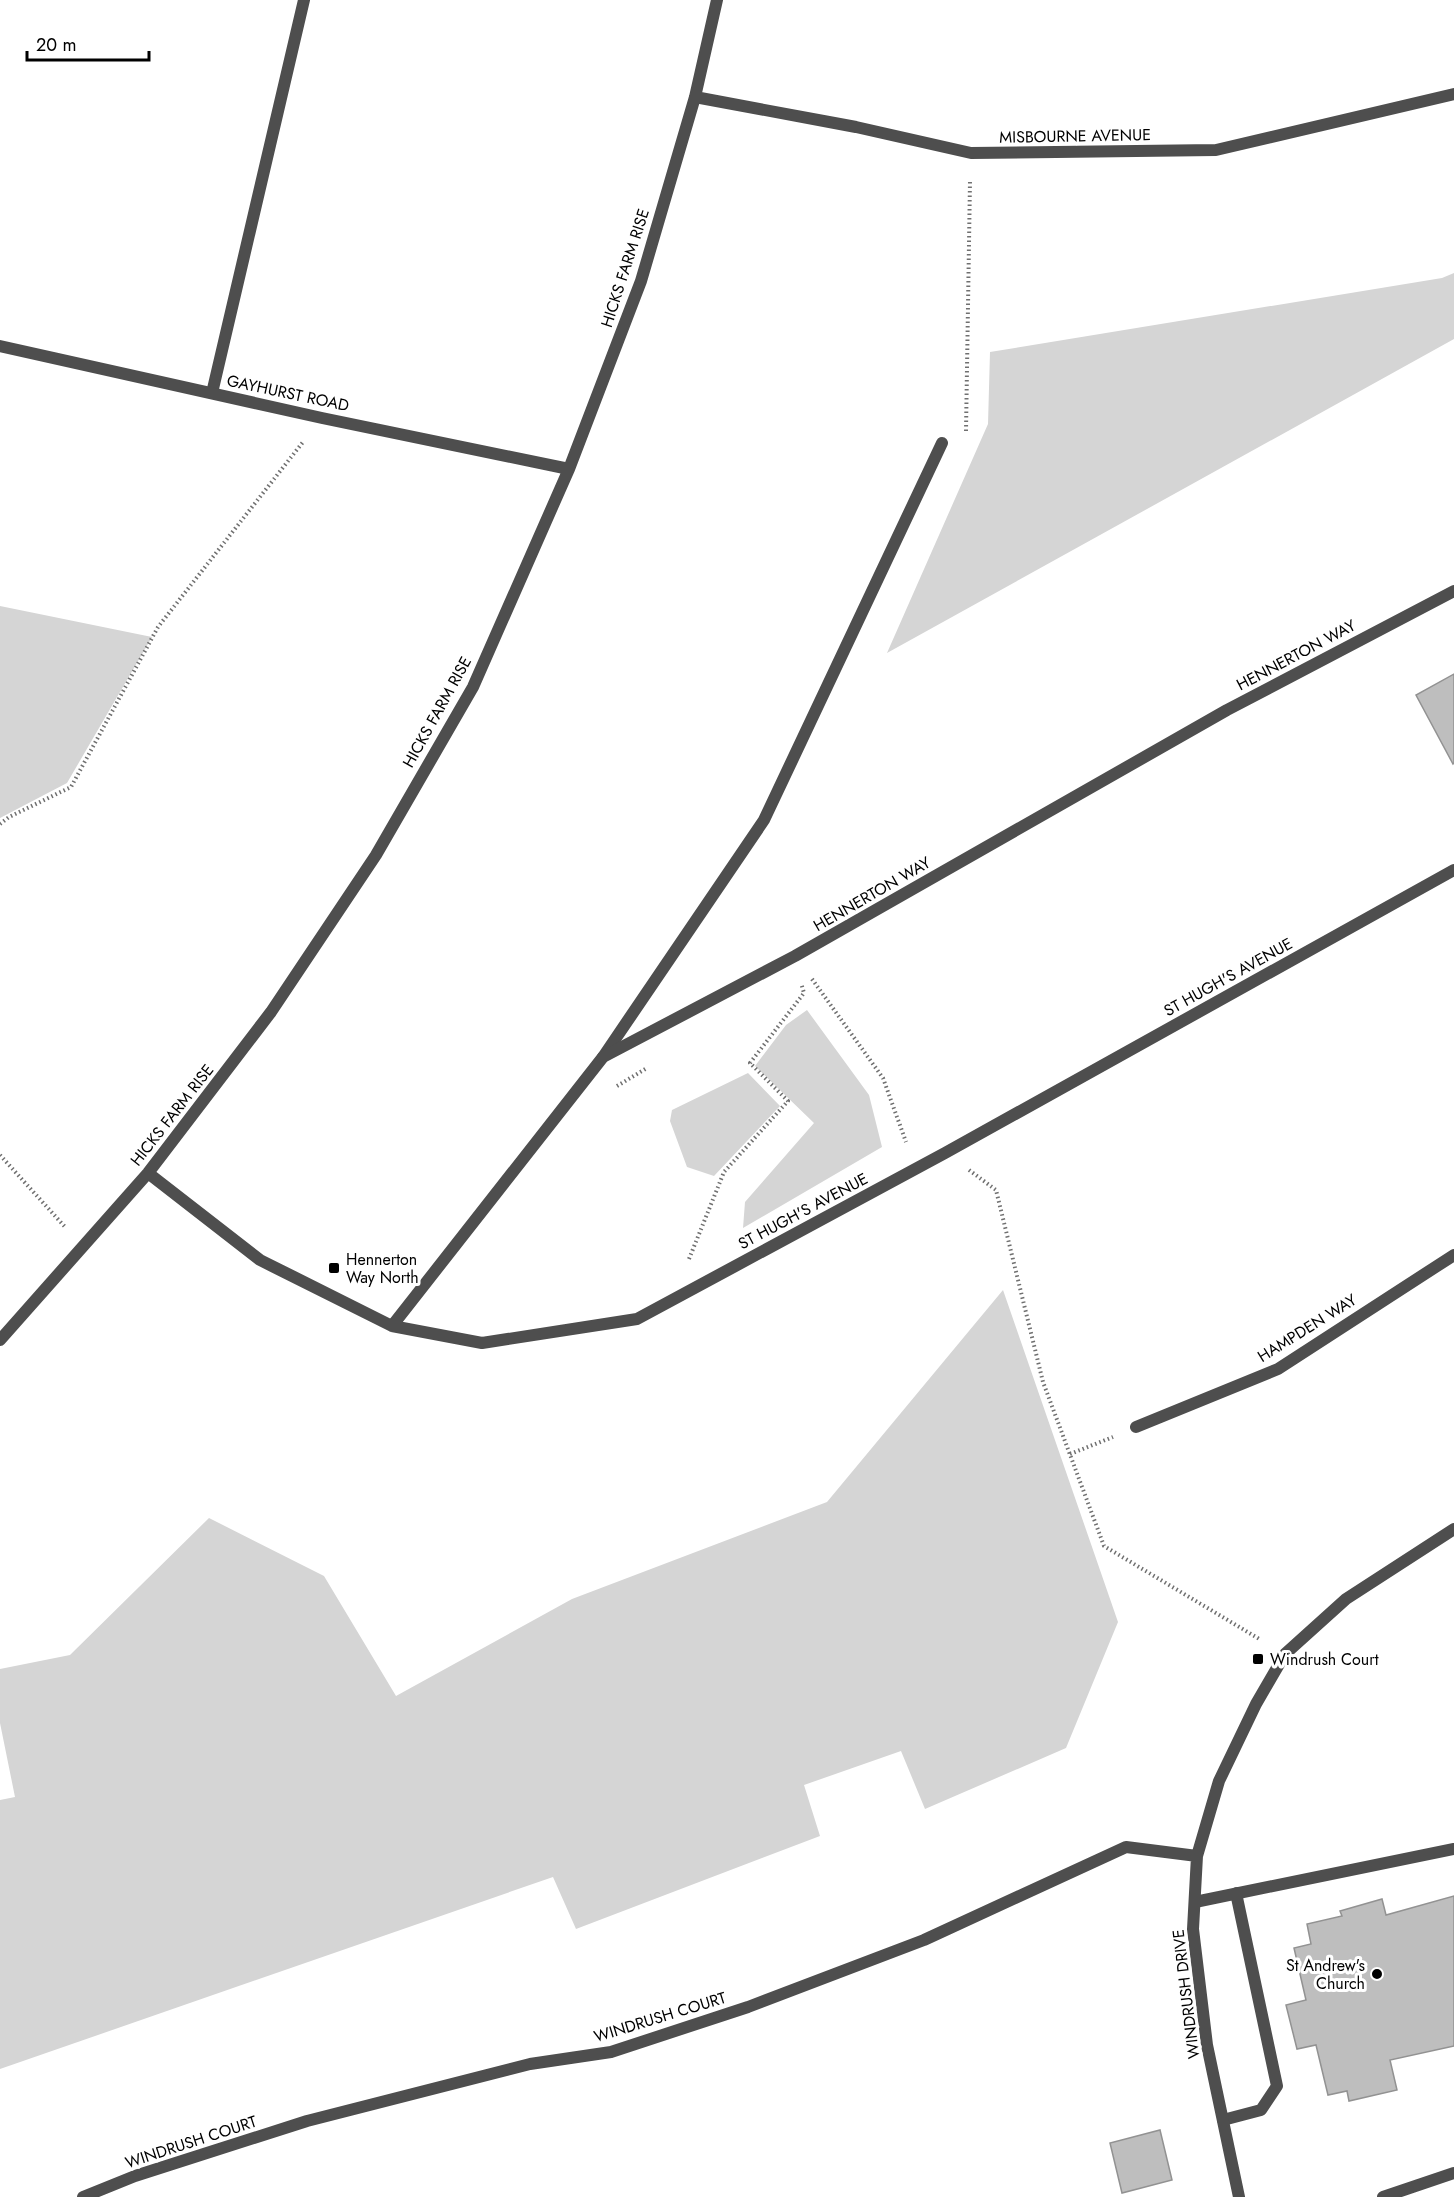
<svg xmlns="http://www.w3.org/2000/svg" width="1454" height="2197" viewBox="0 0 1454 2197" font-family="Jost,sans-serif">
<rect width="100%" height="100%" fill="#fff"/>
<path fill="#d5d5d5" d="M1454 273V339L887 653 988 424 990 352 1442 278Z
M0 606 152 637 67 783 0 818Z
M807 1010 869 1095 882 1147 743 1228 745 1202 814 1123 755 1066 786 1025Z
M748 1073 780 1106 714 1176 687 1167 670 1121 672 1110Z
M1003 1290 1118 1622 1066 1748 925 1809 901 1751 804 1785 820 1836 576 1929 553 1877 0 2069V1800L15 1797 0 1723V1669L70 1655 209 1518 324 1576 396 1696 572 1599 827 1502Z"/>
<path fill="#bebebe" stroke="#929292" stroke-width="1.5" d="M1454 674V763L1453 764 1416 695Z
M1454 1896V2046L1390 2060 1397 2090 1349 2101 1347 2091 1328 2095 1316 2045 1297 2049 1286 2005 1306 2000 1294 1948 1311 1944 1307 1924 1342 1916 1340 1911 1382 1899 1386 1915Z
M1160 2130 1172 2180 1122 2193 1110 2143Z"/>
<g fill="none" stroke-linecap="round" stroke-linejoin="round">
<path stroke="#707070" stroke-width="4" stroke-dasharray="1.5 3" stroke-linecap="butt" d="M966 431 970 181
M0 824 9 817 71 787 158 627 303 442
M812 979 883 1078 906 1142
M617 1086 647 1068
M0 1155 66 1228
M969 1170 996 1190 1043 1382 1104 1546 1261 1640
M689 1259 724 1172 788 1101 750 1063 804 993 801 983
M1070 1454 1113 1437"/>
<path stroke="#4e4e4e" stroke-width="12" d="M212 393 304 0
M603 1057 764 820 942 443
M1195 1902 1454 1849
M1223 2120 1261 2110 1277 2086 1236 1893"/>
<path stroke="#4e4e4e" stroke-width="12" d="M695 97 856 127 971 153 1216 150 1454 94
M0 346 322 418 569 469
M148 1173 260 1260 392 1326 482 1343 637 1319 945 1153 1454 870
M392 1326 603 1057 795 956 1227 710 1454 591
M0 1340 148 1173 271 1012 376 855 473 687 569 469 641 281 695 97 717 0
M1136 1427 1278 1369 1454 1255
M83 2197 135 2176 307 2121 530 2064 611 2052 748 2007 924 1940 1126 1847 1197 1856
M1239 2197 1207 2045 1193 1929 1197 1856 1219 1781 1256 1704 1285 1654 1346 1599 1454 1529
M1383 2197 1454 2173"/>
</g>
<g fill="#000" stroke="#fff" stroke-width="2">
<rect x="328" y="1262" width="12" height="12" rx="3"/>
<rect x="1252" y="1653" width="12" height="12" rx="3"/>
<circle cx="1377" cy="1974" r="6"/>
</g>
<g text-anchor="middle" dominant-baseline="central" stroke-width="6" stroke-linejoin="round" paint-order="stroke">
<g font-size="16" fill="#000" stroke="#fff">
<text transform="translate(1075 136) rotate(-1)">MISBOURNE AVENUE</text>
<text transform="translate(625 268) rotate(-72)">HICKS FARM RISE</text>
<text transform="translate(288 393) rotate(12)">GAYHURST ROAD</text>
<text transform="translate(1296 655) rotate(-28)">HENNERTON WAY</text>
<text transform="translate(437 712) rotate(-61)">HICKS FARM RISE</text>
<text transform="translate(872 894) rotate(-30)">HENNERTON WAY</text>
<text transform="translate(1228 977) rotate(-29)">ST HUGH'S AVENUE</text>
<text transform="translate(172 1115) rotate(-52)">HICKS FARM RISE</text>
<text transform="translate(803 1211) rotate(-28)">ST HUGH'S AVENUE</text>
<text transform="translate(1307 1328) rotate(-32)">HAMPDEN WAY</text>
<text transform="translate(1186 1994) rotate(-97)">WINDRUSH DRIVE</text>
<text transform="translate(660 2017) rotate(-17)">WINDRUSH COURT</text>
<text transform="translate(191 2142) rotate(-18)">WINDRUSH COURT</text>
</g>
<g font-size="16" fill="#000" stroke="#fff" text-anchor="start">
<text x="346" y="1259">Hennerton<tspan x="346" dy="18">Way North</tspan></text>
<text x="1270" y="1659">Windrush Court</text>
<text x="1365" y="1965" text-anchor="end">St Andrew's<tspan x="1365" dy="18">Church</tspan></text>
</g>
</g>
<path d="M27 51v9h122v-9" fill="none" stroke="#000000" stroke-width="3"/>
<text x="36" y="51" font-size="18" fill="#000000" stroke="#ffffff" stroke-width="4.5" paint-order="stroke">20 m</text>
</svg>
